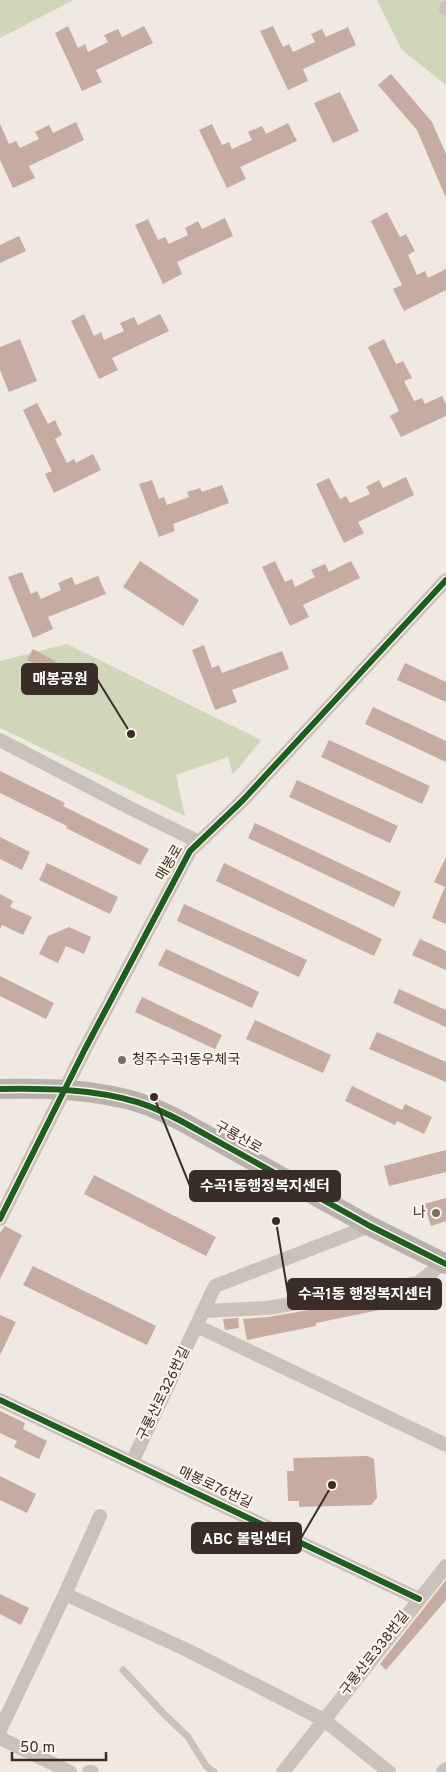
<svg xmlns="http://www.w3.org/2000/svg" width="446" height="1772" viewBox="0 0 446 1772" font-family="Overpass,'Noto Sans KR',sans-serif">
<rect width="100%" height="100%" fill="#efe9e2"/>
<path fill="#d1d6ba" d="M0 0H74L0 38Z
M377 0H446V85L402 50Z
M67 644 261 740 233 775 228 757 176 775 185 816 0 728V661Z"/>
<path fill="#c5aba2" d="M68 26 78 48 85 44 88 52 108 42 104 35 118 29 122 37 144 26 153 43 96 70 102 82 82 91 55 33Z
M273 26 283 47 289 44 293 52 315 42 311 34 322 29 326 37 348 27 356 45 303 69 308 81 288 90 260 31Z
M391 74 432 122 446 154V198L417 130 378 85Z
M340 92 359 131 333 143 314 103Z
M76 122 84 140 29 166 35 178 13 188 0 160V124L9 144 16 141 20 148 39 139 35 132 49 125 53 133Z
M288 123 297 141 240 167 246 179 227 188 199 130 212 124 222 145 229 142 232 149 252 140 248 132 262 126 266 134Z
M387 212 400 237 406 234 415 251 408 255 417 275 425 271 428 278 446 269V290L404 311 393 289 402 285 371 221Z
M225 218 233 236 177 262 182 274 163 284 135 225 148 219 158 240 165 237 169 244 188 235 185 228 198 221 202 229Z
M19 236 26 251 0 263V245Z
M84 314 94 336 101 332 104 340 124 331 120 323 134 317 138 325 160 314 169 331 112 358 118 370 99 379 71 321Z
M20 339 37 381 9 392 0 370V347Z
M384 339 396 364 403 361 412 378 404 381 414 401 422 398 425 404 442 396 446 404V416L401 437 390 416 399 411 368 347Z
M37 403 48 424 55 420 62 435 55 439 67 463 74 459 76 463 93 454 101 470 54 493 45 474 52 471 23 410Z
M406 477 414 495 358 522 364 533 344 543 316 484 329 478 340 499 346 496 350 503 370 494 366 487 379 480 383 488Z
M152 480 159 499 164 497 167 505 189 497 187 492 200 488 202 492 222 485 229 503 173 524 175 531 159 537 139 484Z
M140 561 199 600 183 626 123 587Z
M275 561 285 582 292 579 295 587 315 577 311 570 325 564 329 572 351 561 360 578 303 605 309 617 290 626 262 567Z
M22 572 31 594 37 591 41 599 61 590 58 583 72 577 75 585 98 576 106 594 48 617 53 629 33 638 8 577Z
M204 645 212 668 219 665 222 673 282 651 289 669 232 690 237 702 215 710 192 650Z
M33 649 83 677 77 688 27 660Z
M405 663 446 682V702L397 680Z
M373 707 446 741V762L365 724Z
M329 740 430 786 422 804 321 757Z
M0 771 65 803 63 806 149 849 140 865 66 828 67 826 0 793Z
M297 780 398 826 390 843 289 797Z
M255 823 401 892 394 907 248 838Z
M0 837 30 852 22 870 0 859Z
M446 857V924L432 918 445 887 434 882Z
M47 863 118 897 110 914 39 880Z
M224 863 382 939 374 956 216 881Z
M0 894 13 901 10 907 32 917 23 935 2 925 0 929Z
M184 904 307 960 299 977 177 921Z
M69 927 91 937 84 954 66 946 58 963 39 954 48 936Z
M420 939 446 951V970L412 955Z
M166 949 259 992 252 1008 158 965Z
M0 976 54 1003 46 1019 0 996Z
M399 989 446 1010V1027L393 1003Z
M142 997 222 1035 215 1049 135 1012Z
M255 1020 331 1055 323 1073 246 1039Z
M377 1032 446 1062V1082L369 1049Z
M352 1086 402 1110 405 1104 432 1117 424 1134 397 1121 395 1125 345 1101Z
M446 1150V1172L389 1186 384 1166Z
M94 1175 216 1237 206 1256 84 1194Z
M446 1198V1221L431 1226 424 1204Z
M5 1226 22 1235 0 1279V1233Z
M33 1266 156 1326 147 1345 23 1285Z
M397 1295 399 1306 316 1323V1326L247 1340 243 1319 268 1317Z
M0 1315 16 1322 0 1355Z
M238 1318 239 1328 225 1330 223 1319Z
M0 1411 25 1423 23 1429 47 1441 39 1459 14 1447 17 1441 0 1433Z
M367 1456 374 1459 377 1498 371 1505 299 1507V1501H288L287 1471H294L293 1458Z
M0 1476 36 1494 27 1513 0 1500Z
M446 1580V1600L386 1670 380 1664Z
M0 1594 29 1608 21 1625 0 1614Z"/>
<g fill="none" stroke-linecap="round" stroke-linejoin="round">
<path stroke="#c9c1ba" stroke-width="7" d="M123 1670 164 1714 188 1737 206 1766 214 1772"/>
<path stroke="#c9c1ba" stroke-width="14" d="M446 8V9
M0 740 130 808 199 842
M0 1219 85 1049 190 851 243 800 446 580
M203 1311 267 1308 418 1283 443 1263
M197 1326 446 1445
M0 1400 419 1599
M132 1462 215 1286 370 1226
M65 1594 187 1650 324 1720 389 1772
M0 1730 65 1594 100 1516
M0 1738 70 1772
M89 1772H92
M283 1772 446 1566
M443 1772 446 1769"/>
<path stroke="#b9b1ab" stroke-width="20" d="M0 1089C45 1088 93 1089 137 1102 153 1107 168 1114 183 1122L370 1226 446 1264"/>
<g stroke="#fcf3e9" stroke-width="9">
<path id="cycleway" d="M0 1089C45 1088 93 1089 137 1102 153 1107 168 1114 183 1122L370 1226 446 1264
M0 1219 85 1049 190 851 243 800 446 580
M0 1400 419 1599"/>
</g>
<use href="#cycleway" stroke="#1b5e20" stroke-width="6"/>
</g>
<g fill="#796f69" stroke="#fcf3e9" stroke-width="2">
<circle cx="122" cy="1060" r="5"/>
<circle cx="436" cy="1213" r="5"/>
</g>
<g text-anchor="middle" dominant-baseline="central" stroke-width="4.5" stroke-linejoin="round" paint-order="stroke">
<g font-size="14" fill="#3a2d28" stroke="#fcf3e9">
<text transform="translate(170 863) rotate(-60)">매봉로</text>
<text transform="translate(238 1138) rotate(29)">구룡산로</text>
<text transform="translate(164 1394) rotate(-64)">구룡산로326번길</text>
<text transform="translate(215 1488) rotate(25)">매봉로76번길</text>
<text transform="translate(375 1654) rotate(-52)">구룡산로338번길</text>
</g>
<g font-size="14" fill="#3a2d28" stroke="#fcf3e9" text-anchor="start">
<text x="132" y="1060">청주수곡1동우체국</text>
<text x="426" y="1213" text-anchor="end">나</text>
</g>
</g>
<path fill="none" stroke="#3a2d28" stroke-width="2" d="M131 734L97 679M154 1097L190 1186M276 1221L288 1294M332 1485L301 1538"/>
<g fill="#3a2d28" stroke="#fcf3e9" stroke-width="2">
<circle cx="131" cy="734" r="5"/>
<circle cx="154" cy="1097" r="5"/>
<circle cx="276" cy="1221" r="5"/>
<circle cx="332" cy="1485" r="5"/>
</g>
<g fill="#3a2d28" stroke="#3a2d28" stroke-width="2">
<rect x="22" y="664" width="75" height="30" rx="5"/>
<rect x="190" y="1171" width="150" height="30" rx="5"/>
<rect x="288" y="1279" width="153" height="30" rx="5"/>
<rect x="192" y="1523" width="109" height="30" rx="5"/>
</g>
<g font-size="15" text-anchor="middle" font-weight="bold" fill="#fff">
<text x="60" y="684">매봉공원</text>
<text x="265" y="1191">수곡1동행정복지센터</text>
<text x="365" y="1299">수곡1동 행정복지센터</text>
<text x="247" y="1544">ABC 볼링센터</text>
</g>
<path d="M12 1752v8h94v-8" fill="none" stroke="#3a2d28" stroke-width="2.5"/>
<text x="20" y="1752" font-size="15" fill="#3a2d28" stroke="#fcf3e9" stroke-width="4" paint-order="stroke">50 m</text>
</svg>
